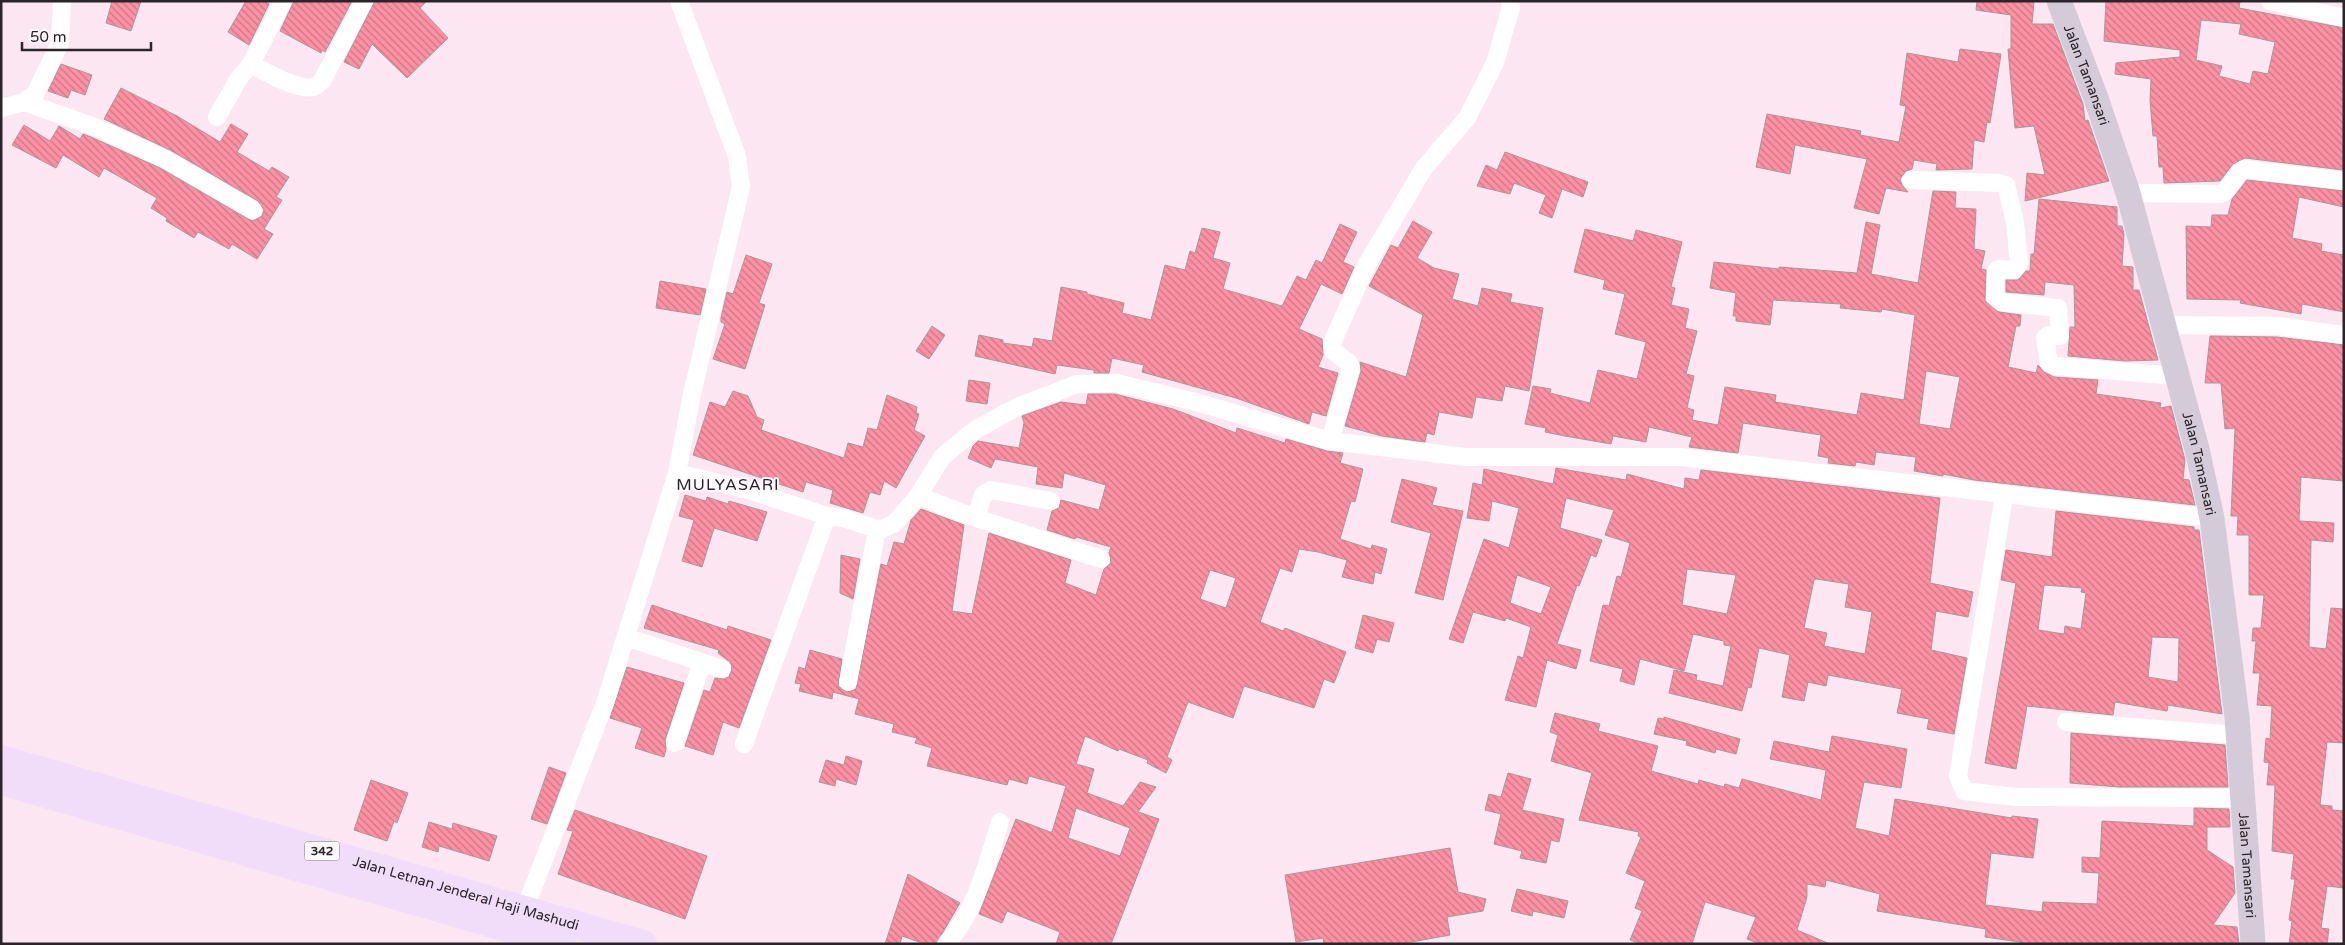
<svg xmlns="http://www.w3.org/2000/svg" width="2345" height="945" viewBox="0 0 2345 945" font-family="'Varela Round',sans-serif">
<defs>
<pattern id="building-back-hatch" width="6" height="6" patternUnits="userSpaceOnUse" patternTransform="scale(1.25)"><rect width="6" height="6" fill="#fc91a3"/><path d="M-1 5l2 2M0 0l6 6M5-1l2 2" fill="none" stroke="#cc7685"/></pattern>
</defs>
<rect width="100%" height="100%" fill="#fce6f2"/>
<path fill="url(#building-back-hatch)" stroke="#ac9597" fill-rule="evenodd" d="M112 1H141L131 31 106 23Z
M246 1H264L269 4 249 45 228 32Z
M294 1H352L325 52 322 50 321 53 280 31Z
M375 1H427L420 8 448 38 407 78 372 44 359 69 344 62Z
M1977 1H2034L2032 24H2053L2083 104 2085 121 2088 120 2109 181 2025 201 2027 173 2045 175 2034 126 2015 128 2008 49H2011V15L1976 10Z
M2106 1H2240L2239 8 2344 28 2343 170 2245 158 2233 164 2220 181 2164 183 2163 167H2159L2157 136H2153L2150 100 2151 79 2115 74 2116 63 2180 57V50L2104 41ZM2201 20 2241 24 2239 34 2275 42 2268 74 2253 71 2250 84 2219 76 2222 66 2196 60Z
M1960 49 2001 54 1990 123 1987 122 1984 142 1974 140 1972 169 1936 170 1937 164 1914 160 1912 169 1906 171 1900 179 1902 185 1908 192 1886 188 1879 214 1854 208 1867 159 1795 145 1790 174 1756 167 1767 114 1861 131 1860 135 1899 142 1906 106 1900 105 1907 53 1958 62Z
M61 64 92 75 85 95 71 90 68 98 48 91Z
M121 88 177 116 220 142 231 124 248 134 237 152 269 171 272 167 289 177 276 197 282 200 264 229 273 234 257 259 232 244 229 249 198 232 194 238 166 221 167 218 151 208 157 198 104 168 99 177 63 155 56 168 12 145 24 125 50 141 59 126 80 139 83 134 91 137 160 168 248 219 253 221 262 216 264 210 258 201 170 150 104 119Z
M1505 152 1588 182 1583 197 1562 189 1552 218 1539 213 1546 195 1514 183 1510 194 1477 186 1486 165 1497 170Z
M2247 180 2344 191V207L2299 197 2292 238 2322 244 2321 251 2344 255V312L2302 304 2301 314 2240 303 2241 300 2187 299 2186 226 2211 227 2212 215H2228L2232 199Z
M1933 191 1956 192 1955 208 1976 209 1974 249 1985 251 1981 269 1986 270 1985 301 1999 312 2021 315 2020 326H2016L2008 367 2036 373 2038 365 2044 372 2054 377 2098 380 2096 394 2161 403 2160 408 2171 406 2185 460 2183 479 2189 480 2195 505 1974 480 1943 474V476L1914 471 1916 457 1876 452 1874 465 1856 462 1855 466 1828 463 1829 458 1818 456 1821 435 1743 423 1738 453 1689 447 1692 437 1649 427 1646 442 1613 436 1611 444 1565 436 1545 432 1546 428 1525 424 1533 386 1551 389 1550 393 1590 403 1598 370 1637 379 1646 342 1615 334 1625 294 1603 289 1605 280 1574 272 1585 229 1633 241 1636 230 1682 242 1671 287 1675 288 1671 305 1689 309 1685 328 1697 331 1686 374 1694 376 1687 408 1694 410 1692 420 1718 425 1725 387 1776 395 1775 402 1857 415 1861 393 1904 400 1915 315 1882 309 1881 312 1840 308 1841 304 1773 300 1770 325 1736 321V316H1733L1736 293 1710 288 1714 262 1779 269V267L1857 273 1866 222 1880 225 1871 274 1918 283ZM1926 371 1960 377 1950 429 1919 424Z
M2039 199 2117 207V226H2122L2124 234 2122 266 2133 267V290H2139L2158 360 2125 361 2068 356 2070 327H2075L2074 285 2045 282 2044 295 2006 292V280H2018L2026 271H2030L2031 254H2034Z
M1413 221 1432 232 1417 258 1434 268 1459 274 1452 299 1478 306 1482 288 1512 294 1510 302 1543 308 1529 391 1505 386 1502 401 1476 397 1472 418 1439 412 1434 435 1427 433 1425 442 1382 436 1345 426 1361 371 1360 362 1406 377 1423 315 1369 286 1391 245 1398 248Z
M1340 224 1357 232 1343 262 1354 267 1342 294 1321 284 1299 329 1322 339 1323 355 1318 367 1338 373 1326 416 1312 412 1309 424 1236 398 1142 372 1144 365 1112 358 1109 373H1094V370L1057 365 1055 374 975 356 979 335 1003 340V343L1032 347 1034 338 1052 341 1061 287 1087 292V294L1124 303 1122 313 1151 320 1165 265 1185 270 1190 251 1195 253 1202 228 1220 232 1213 258 1230 263 1223 289 1282 306 1297 276 1306 280 1316 260 1322 263Z
M746 255 772 264 759 303 765 305 745 369 713 359 725 324 721 322V318L727 292 733 294Z
M660 281 706 289 700 315 656 308Z
M932 326 945 335 929 359 916 351Z
M2210 336 2277 337 2344 345 2343 481 2301 477 2299 521 2334 523 2333 542 2311 540 2309 647 2326 649 2331 608 2344 609V743L2327 742 2320 805 2332 806V810L2344 811V888L2327 886 2321 928 2329 929 2327 944H2289L2292 921 2289 920 2295 879H2291L2294 854 2272 851 2275 785H2267L2269 763 2264 762 2266 738 2270 739 2272 706 2257 705 2260 673H2253L2256 641H2252L2253 628H2261L2264 595H2249V535H2237L2238 516H2231L2235 428 2225 429 2221 383H2205Z
M969 380 990 383 987 404 966 401Z
M733 391 748 396 757 417 764 420 761 430 844 458 848 443 863 447 868 428 877 430 887 395 917 407 916 413 919 414 914 430 925 436 896 488 884 481 880 495 870 492 863 513 830 503 833 490 806 482 803 492 693 455 710 402 725 407Z
M1088 394H1115L1173 409 1236 433 1237 428 1285 443 1286 439 1327 451 1343 453 1340 463 1363 469 1355 502 1351 501 1340 539 1371 549 1372 545 1387 549 1381 574 1375 572 1373 584 1342 577 1347 560 1318 552 1299 549 1292 572 1280 568 1260 622 1283 631 1285 628 1346 652 1334 683 1324 679 1314 708 1244 686 1233 718 1188 702 1167 757 1172 760 1166 773 1147 763 1148 760 1119 749 1118 751 1085 736 1076 764 1094 769 1087 793 1123 806 1140 782 1156 787 1138 812 1159 819 1111 944H1056L1060 932 1007 911 1002 923 979 914 1016 819 1050 832H1052L1066 786 1029 776 1027 784 1009 779 1007 785 927 766 932 748 915 743 917 738 892 732 894 724 855 714 859 699 833 692 832 699 799 691 801 684 795 683 799 667 805 669 810 650 842 659 838 686 847 692 856 689 881 564 887 566 894 542 904 544 911 520 921 509 964 525 952 611 972 614 989 533 1071 560 1065 583 1096 595 1104 569 1111 563 1109 553 1111 547 1076 537 1075 539 1047 530 1052 511 1059 508 1061 500 1099 510 1106 485 1064 473 1062 488 1036 484 1038 467 995 459 991 468 968 458 973 446 978 441 1019 448 1024 423 1022 416 1061 402 1086 405ZM1210 570 1236 578 1226 608 1200 599ZM1076 808 1130 828 1120 856 1068 838Z
M1556 468 1626 480 1627 474 1684 489 1685 478 1699 480 1701 470 1940 498 1930 583 1973 592 1968 617 1936 611 1931 650 1967 658 1954 734 1927 729 1929 719 1897 713 1902 689 1828 675 1826 686 1808 682 1804 701 1782 697 1790 655 1759 648 1751 688 1748 687 1742 711 1669 693 1674 670 1697 675 1696 680 1723 686 1731 646 1724 645V641L1693 634 1684 671 1640 659 1634 685 1620 681 1623 669 1590 661 1603 605 1609 606 1617 576 1621 577 1630 543 1605 535 1614 510 1566 498 1560 528 1602 540 1596 557 1591 555 1579 586 1577 585 1557 644 1581 650 1576 669 1547 660 1536 707 1505 700 1518 656 1523 658 1531 627 1506 618 1505 621 1473 612 1463 643 1449 639 1484 539 1509 548 1519 508 1492 501 1489 521 1467 518 1473 483 1482 485 1484 469 1553 484ZM1687 569 1736 575 1727 614 1682 605ZM1517 575 1551 587 1541 614 1510 603ZM1816 579 1849 584 1845 607 1872 612 1865 654 1824 646 1827 633 1804 628 1814 580Z
M1402 479 1437 488 1432 505 1463 511 1443 600 1415 593 1431 533 1391 522Z
M685 495 706 501 707 497 728 504 729 501 767 512 757 541 714 528 702 567 682 561 694 520 679 516Z
M2056 511 2194 527V530H2199L2222 714 2168 705 2167 711 2115 702 2113 715 2027 706 2016 769 1985 763 2016 583 2001 580 2006 550 2052 557ZM2044 585 2082 588 2081 592 2086 593 2081 629 2065 626 2064 634 2038 630ZM2152 637 2179 638 2178 682 2148 677Z
M841 555 860 559 853 599 840 593Z
M652 605 727 630 728 626 771 640 739 728 723 722 713 755 685 746 704 690 710 692 715 678 724 679 729 677 732 666 730 662 718 653 719 650 644 628Z
M1363 615 1394 623 1389 642 1377 639 1373 653 1355 648Z
M627 667 684 683 665 740 666 749 664 757 635 748 642 728 610 718Z
M1555 713 1600 724 1598 731 1658 746 1651 771 1698 784 1699 780 1724 787 1725 784 1739 788 1742 779 1821 800 1826 770 1770 759 1774 741 1829 752 1832 736 1907 749 1901 788 1864 782 1855 828 1889 836 1895 799 2012 818V816L2038 819 2033 858 1991 853 1985 905 2042 912 2043 902 2097 904 2099 873 2082 872V857L2100 858 2102 821 2194 826V808L2229 809 2230 827H2207V850L2233 867 2235 893 2213 925 2237 927 2239 944H2020V942L1985 937 1986 929 1877 911 1880 894 1826 880 1825 887 1807 884V897L1797 930 1830 944H1760L1747 939 1756 917 1705 902 1692 944H1641L1630 940 1642 911 1635 908 1645 881 1626 873 1641 837 1638 836 1639 832 1579 820 1592 773 1551 761 1558 735 1550 732Z
M1664 717 1740 739 1736 754 1716 749 1715 753 1686 745 1687 741 1654 734 1658 718 1664 719Z
M2071 733 2225 745 2228 787H2119L2070 783Z
M846 756 862 761 856 785 836 779 835 786 819 782 826 760 844 765Z
M549 767 566 773 547 824 531 819Z
M1508 773 1531 779 1522 810 1564 819 1559 842 1551 840 1546 863 1520 858 1522 851 1494 844 1501 814 1485 810 1489 794 1501 797Z
M371 780 408 793 397 823 394 821 387 841 354 830Z
M575 810 707 856 685 919 558 874 573 831 567 830Z
M429 822 452 829 453 823 497 836 489 861 439 846 438 852 422 847Z
M1450 848 1458 892 1486 899 1483 911 1447 917 1450 935 1401 944H1324L1323 938 1296 942 1285 875Z
M908 874 960 903 936 944H925L902 936 900 944H885Z
M1517 889 1568 901 1564 918 1533 911 1532 916 1511 911Z"/>
<g fill="none" stroke-linecap="round" stroke-linejoin="round">
<path stroke="#fff" stroke-width="18" d="M283 1 251 64C264 71 298 91 313 87 316 86 320 83 322 81L364 1
M2270 1 2344 18
M24 102 95 127 165 159 253 210
M1 108 24 102 35 94 60 43 62 1
M217 117 239 78 251 64
M1911 180 2000 183 2006 185 2015 222 2019 263 2014 270 1999 269 1996 271 1995 297 2001 302 2058 308 2060 336 2048 335 2045 338 2049 363 2055 366 2177 376
M2128 193 2220 194C2233 189 2233 175 2244 169L2344 181
M2163 325 2278 326 2344 335
M1330 441 1351 368 1349 363 1333 351 1332 343 1367 264 1424 168 1467 118 1495 63 1511 7 1510 1
M677 473 745 489 827 516 843 518 877 529 884 528 894 524 918 496 942 457 975 430 1017 407 1077 384 1116 383 1196 402 1330 441 1466 457H1681L2212 518
M918 496 976 518 1101 559
M2004 496 1958 776 1964 791 2016 797 2244 798
M976 518 983 495 991 490 1051 501
M626 637 722 669
M848 682 877 529
M2066 722 2238 735
M675 743 702 662
M744 744 827 516
M525 908 605 703 677 473 692 394 741 187 737 156 679 1
M946 944C976 912 987 863 1000 822"/>
<path stroke="#d4cbd8" stroke-width="25" id="s1" d="M2059 1 2096 98 2128 193 2197 449 2212 518 2237 717 2253 944"/>
<g stroke="#f1dcfa" stroke-width="28">
<path id="s2" d="M1 759 643 944"/>
<path d="M1 781 562 944"/>
</g>
</g>
<g text-anchor="middle" dominant-baseline="central" stroke-width="4" stroke-linejoin="round" paint-order="stroke">
<rect fill="#fef9fc" stroke="#6a6468" stroke-width="1" x="304.5" y="841.5" width="35" height="19" rx="4"/>
<g font-size="12" font-weight="bold" fill="#2b2428">
<text x="322" y="851">342</text>
</g>
<g font-size="14" fill="#2b2428" stroke="#fef9fc">
<text stroke="none"><textPath href="#s1" startOffset="79">Jalan Tamansari</textPath></text>
<text stroke="none"><textPath href="#s1" startOffset="484">Jalan Tamansari</textPath></text>
<text stroke="none"><textPath href="#s1" startOffset="889">Jalan Tamansari</textPath></text>
<text stroke="none"><textPath href="#s2" startOffset="484">Jalan Letnan Jenderal Haji Mashudi</textPath></text>
</g>
<g font-size="16" letter-spacing="1" fill="#2b2428" stroke="#fef9fc">
<text x="728" y="485">MULYASARI</text>
</g>
</g>
<rect width="2345" height="945" fill="none" stroke="#2b2428" stroke-width="5"/>
<path d="M22 42v8h129v-8" fill="none" stroke="#2b2428" stroke-width="2.5"/>
<text x="30" y="42" font-size="15" fill="#2b2428" stroke="#fef9fc" stroke-width="4" paint-order="stroke">50 m</text>
</svg>
